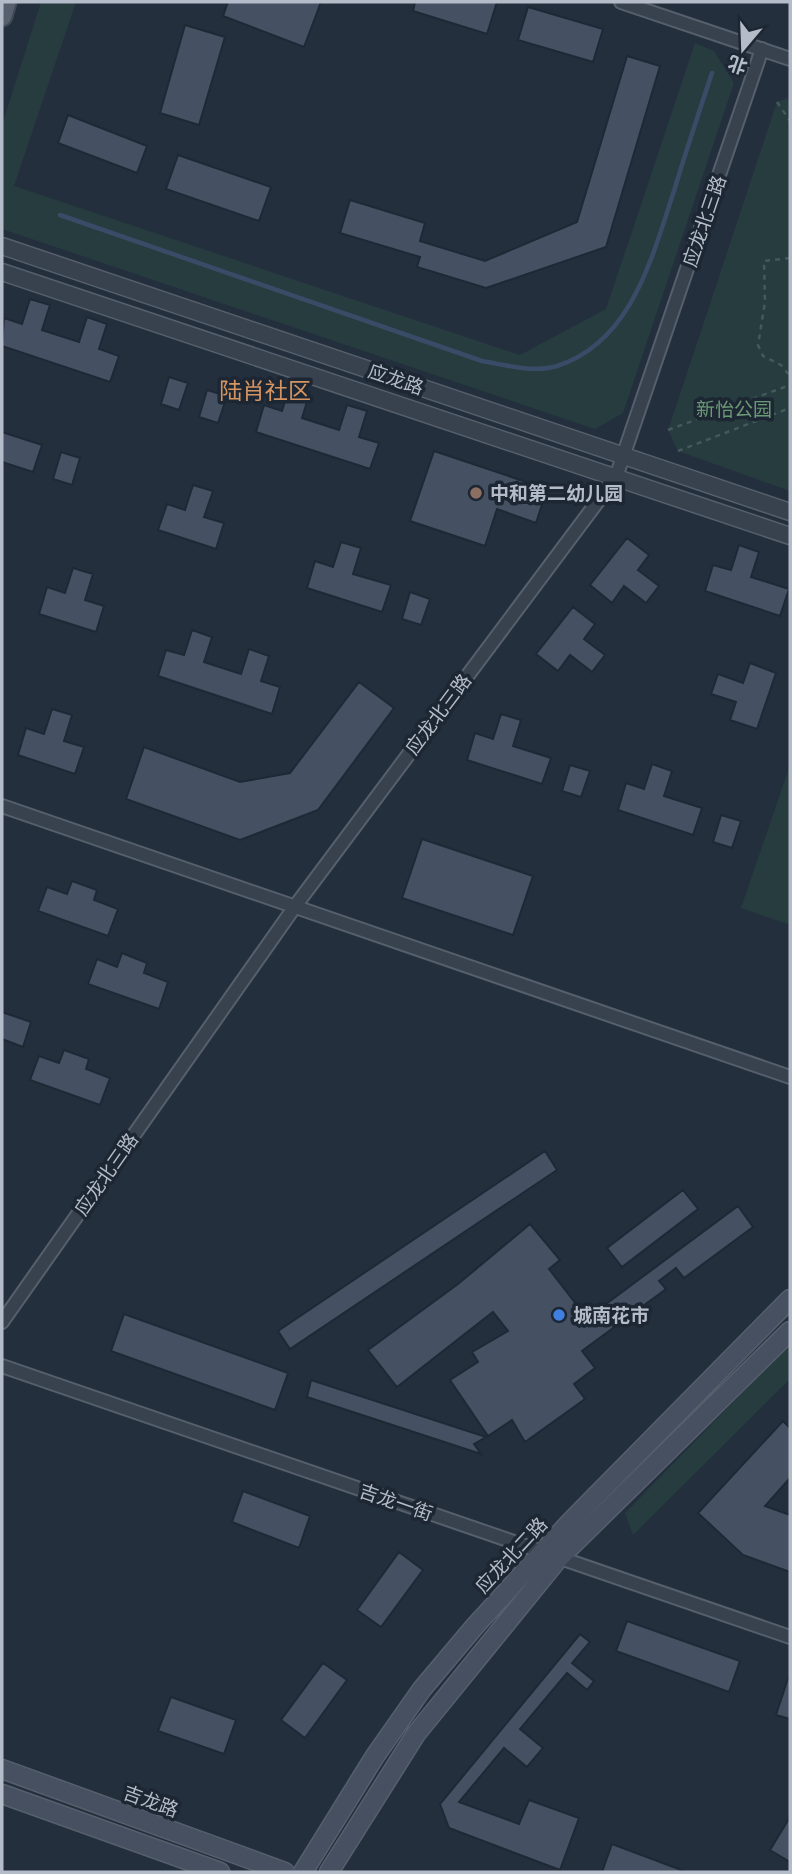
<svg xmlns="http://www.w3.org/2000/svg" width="792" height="1874" viewBox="0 0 792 1874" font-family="'Open Sans','Noto Sans SC',sans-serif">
<rect width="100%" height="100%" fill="#242f3e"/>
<path fill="#263c3f" d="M41 2H76L14 186 520 355 606 309 695 43 714 51 734 83 623 413 595 429 2 229V125Z
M790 97V491L678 451 668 430 777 102Z
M790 765V925L741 908Z
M790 1344V1379L633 1535 625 1513Z"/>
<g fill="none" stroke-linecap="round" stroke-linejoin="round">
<path stroke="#394c67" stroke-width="4.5" d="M60 215 482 361C506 365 533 373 557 366 632 342 652 257 674 191 686 151 699 112 712 73"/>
</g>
<path fill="#455162" stroke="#1f2835" stroke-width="2" d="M228 2H321L304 47 223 16Z
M415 2H497L487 34 413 11Z
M528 7 603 29 593 62 518 40Z
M185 25 225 37 199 125 160 113Z
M627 56 660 66 606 247 486 288 417 267 420 257 340 233 350 200 425 223 420 241 485 261 577 222Z
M68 115 147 146 137 173 58 143Z
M178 155 271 187 259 221 166 189Z
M30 299 50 305 42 330 79 342 87 317 107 324 99 349 119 356 110 382 2 346 4 318 22 324Z
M169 377 188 383 179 410 161 404Z
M290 386 310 392 302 418 339 430 347 405 367 411 359 437 379 443 370 469 256 432 264 405 282 411Z
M207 390 227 396 218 423 199 417Z
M2 432 42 445 33 472 2 462Z
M434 451 547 489 536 523 497 509 485 546 410 521Z
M61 452 80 458 72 485 53 479Z
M193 485 213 491 204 517 224 523 216 549 158 530 167 504 185 510Z
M627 538 649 555 638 570 659 586 646 603 624 586 612 603 590 585Z
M341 542 361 548 353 574 391 585 382 612 307 588 315 561 333 567Z
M739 545 759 552 751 577 789 589 780 616 705 591 713 565 731 570Z
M73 568 93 574 85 600 104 606 96 632 39 614 47 587 65 593Z
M410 592 430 599 421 625 402 619Z
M573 607 595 624 584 639 605 655 592 672 570 655 558 671 536 654Z
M192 630 212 637 204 662 241 674 249 649 269 656 261 681 280 687 272 714 158 676 166 650 184 655Z
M750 663 776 673 757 729 730 720 736 702 711 694 718 674 743 683Z
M359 682 394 708 318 810 240 840 126 799 144 747 240 782 290 773Z
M52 709 72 715 64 741 84 747 75 774 18 755 26 728 44 734Z
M501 714 521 720 513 746 551 758 542 784 467 760 475 733 493 739Z
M652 764 672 771 664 796 702 808 693 835 618 810 626 783 644 789Z
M570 765 590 771 581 797 562 791Z
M721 815 741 821 732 848 713 842Z
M422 839 533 876 513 935 402 898Z
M72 881 97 890 94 900 118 909 108 936 38 911 47 887 67 894Z
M122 953 147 963 144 973 168 982 159 1009 88 984 97 959 117 967Z
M2 1012 31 1022 23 1047 2 1039Z
M64 1050 89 1059 86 1069 110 1078 100 1105 30 1080 39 1056 59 1063Z
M545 1151 557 1170 290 1349 278 1331Z
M683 1190 698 1209 622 1267 607 1248Z
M738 1206 753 1227 684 1278 676 1268 659 1281 666 1289 582 1351 595 1368 574 1384 585 1399 525 1442 512 1420 488 1436 450 1380 478 1362 472 1352 508 1331 493 1312 397 1387 368 1350 458 1284 530 1224 560 1260 549 1269 587 1318Z
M124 1314 288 1373 275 1410 111 1351Z
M311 1380 486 1437 474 1444 481 1454 307 1397Z
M783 1421 790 1428V1478L765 1506 790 1515V1572L743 1555 698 1513Z
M243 1491 310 1516 299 1548 232 1522Z
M399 1552 423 1570 381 1627 357 1610Z
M627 1621 740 1661 729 1692 616 1651Z
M580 1634 590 1642 572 1663 594 1681 587 1690 567 1673 520 1729 543 1748 527 1767 504 1748 459 1802 519 1824 529 1800 579 1818 560 1870 449 1828 440 1804Z
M323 1663 347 1680 305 1738 281 1720Z
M788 1678H790V1719L776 1715Z
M171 1697 236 1720 224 1754 158 1731Z
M790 1817V1862L770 1850Z
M612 1844 684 1871V1872H602Z"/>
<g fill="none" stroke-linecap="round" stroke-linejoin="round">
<g stroke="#565f6c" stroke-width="16">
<path id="minor" d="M621 2 790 59
M2 806 790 1077
M2 1322 296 905 616 477 762 49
M2 1366 790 1637"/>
</g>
<g stroke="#565f6c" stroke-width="19">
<path id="tertiary" d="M2 246 790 512
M2 272 790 536"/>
</g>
<g stroke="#565f6c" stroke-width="21">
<path id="secondary" d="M2 1769 285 1872
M2 1794 220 1872
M303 1872 375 1756 422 1689 475 1626 571 1521 790 1299
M329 1872 416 1734 559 1558 790 1331"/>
</g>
<g stroke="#414a57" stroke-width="23">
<path id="primary" d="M2 16 6 2"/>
</g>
<path stroke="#44595c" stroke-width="2.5" stroke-dasharray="5 5" stroke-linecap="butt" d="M777 102 790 121
M790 258 764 261 765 302 758 345 763 356 781 365 790 376
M668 430 790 385
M678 451 790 408"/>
<use href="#minor" stroke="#38414e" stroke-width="12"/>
<use href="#tertiary" stroke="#38414e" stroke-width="16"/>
<use href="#secondary" stroke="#465061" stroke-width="18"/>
<use href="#primary" stroke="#56606e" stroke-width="19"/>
</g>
<circle fill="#8d6e63" stroke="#1d2633" stroke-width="2.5" cx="476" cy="493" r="7"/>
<circle fill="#3f7fe0" stroke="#1d2633" stroke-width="2.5" cx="559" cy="1315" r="7"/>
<g text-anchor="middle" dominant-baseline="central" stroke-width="7" stroke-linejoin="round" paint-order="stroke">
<g font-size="19" fill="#b4bcc9" stroke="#1d2633">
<text transform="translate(704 221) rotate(-71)">应龙北三路</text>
<text transform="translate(396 379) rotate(19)">应龙路</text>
<text transform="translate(438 714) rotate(-53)">应龙北三路</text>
<text transform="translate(106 1174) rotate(-55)">应龙北三路</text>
<text transform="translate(396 1502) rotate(19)">吉龙一街</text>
<text transform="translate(511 1555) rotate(-47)">应龙北二路</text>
<text transform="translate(151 1801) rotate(20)">吉龙路</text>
</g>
<g font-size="19" fill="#6b9a76" stroke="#1d2633">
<text x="734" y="409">新怡公园</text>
</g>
<g font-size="19" font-weight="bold" fill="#b4bcc9" stroke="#1d2633" text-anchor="start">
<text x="490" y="493">中和第二幼儿园</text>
<text x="573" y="1315">城南花市</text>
</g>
<g font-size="23" fill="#d59563" stroke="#1d2633">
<text x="265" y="390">陆肖社区</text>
</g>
</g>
<rect width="792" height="1874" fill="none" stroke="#b4bcc9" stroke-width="7"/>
<g transform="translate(743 49) rotate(199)" stroke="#1d2633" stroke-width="5" paint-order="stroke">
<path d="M0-5L12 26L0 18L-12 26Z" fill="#b4bcc9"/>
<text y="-10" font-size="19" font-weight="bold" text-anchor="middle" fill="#b4bcc9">北</text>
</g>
</svg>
